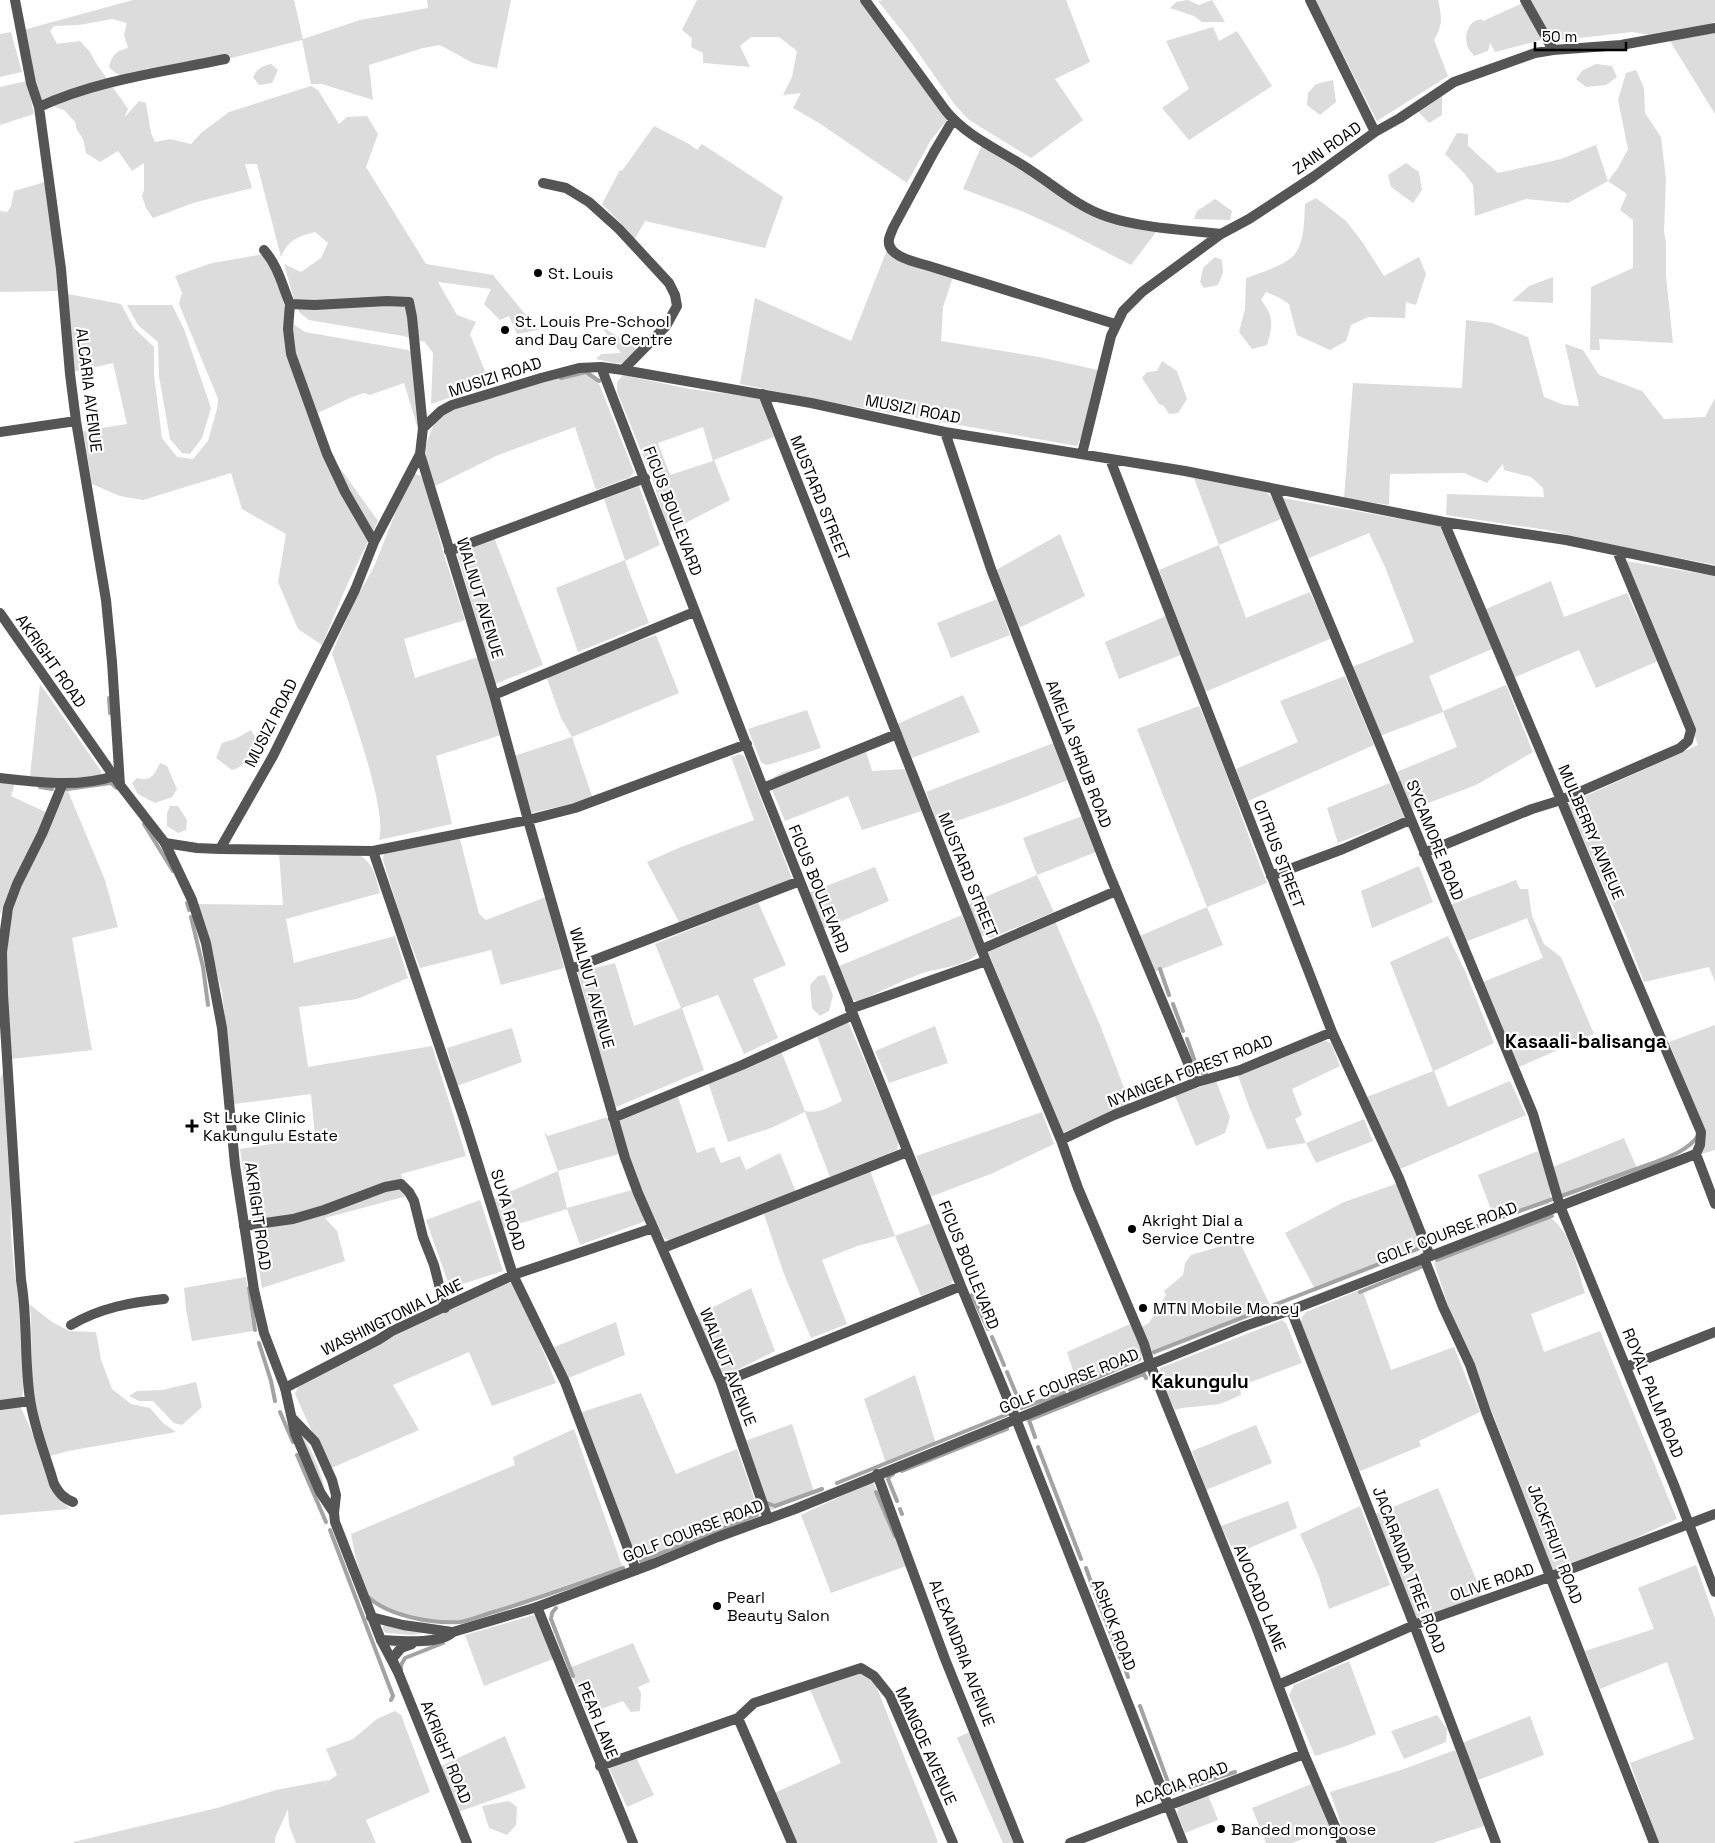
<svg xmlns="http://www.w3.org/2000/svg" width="1715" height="1843" viewBox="0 0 1715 1843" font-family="'Space Grotesk',sans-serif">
<rect width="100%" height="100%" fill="#fff"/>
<path fill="#dcdcdc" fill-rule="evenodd" d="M133 0H294L303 39 360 20 428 8 427 0H511L497 68 473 63 440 45 423 48 369 65 373 100 322 84H311L302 40 211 63 149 73 148 68C132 77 122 81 109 67 112 55 116 51 128 48L124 35 127 23 112 19 79 25 54 26 50 31 57 44 80 41 90 52 96 63 128 109 124 118 139 101 146 103 151 133 155 142 170 139 191 144 201 133 229 112 311 86 318 90 339 124 347 117 367 116 378 134 366 167 426 264 493 275 538 330 517 334 509 316 500 320 484 304 491 289 438 282 457 315 476 322 470 334 490 384 431 404 433 353 425 342 403 336 309 320 300 313 296 307 284 264 301 272 321 258 328 243 315 232C297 237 289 239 281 257L257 164H245L252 188 193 203 153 218 146 208 142 196 144 190V163L132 171 118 151 100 162 86 153 83 139 77 130 75 122 64 110 43 103 40 106 23 30Z
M697 0H864L951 115 931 140 907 183 819 123 793 108 801 93 783 95 792 77 797 51 779 37H751L740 46 750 67 703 63V53L691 47 692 38 682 30Z
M884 0H1066L1090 62 1055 79 1083 120 1031 158 969 120 955 105 910 41 878 1Z
M1188 0 1199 5 1212 0 1225 22H1202L1194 16 1170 8 1176 2Z
M1315 0H1438C1442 17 1443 25 1434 40L1448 76 1377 121Z
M1530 0H1715V22L1668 38 1632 32 1553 41Z
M1523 3 1541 40 1495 52 1490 43 1488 51 1474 56C1472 53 1468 49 1467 45 1464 33 1469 21 1481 19L1483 21Z
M1213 27 1219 41 1237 31 1272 86 1189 140 1162 108 1189 89 1166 41Z
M1715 29V114L1670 41Z
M11 32 22 72 0 77V34Z
M271 64 278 70 272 83 259 85 253 77C257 69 262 66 271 64Z
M1596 64 1612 66 1617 77 1606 85 1586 87 1576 79 1583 70Z
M1636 70 1644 88 1645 113 1661 137 1666 179 1664 232 1666 242V276L1673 343 1599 339 1600 350H1590L1591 287 1633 268V220L1620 210 1627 194 1608 181 1568 203 1526 199 1475 216 1473 185 1465 174 1445 154 1457 133 1468 134V146L1498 173 1561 159 1596 145 1608 181 1618 168 1628 149 1618 100 1626 73Z
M1333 80 1336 102 1320 115 1307 105 1308 93 1316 84Z
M27 81 34 114 0 125V87Z
M1442 91V115L1429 123 1414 107Z
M654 126 689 144 697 150 702 144 783 197 765 248 645 221 634 240 629 232 602 204 620 170 622 171Z
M984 140 1091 213 1160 227 1131 265 1065 231 1024 212 963 189Z
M1406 163 1419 172 1422 190 1413 203 1391 187 1388 175Z
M45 182 52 227 59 291 0 292V211L7 212 11 206 14 191Z
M1316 198 1346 221 1363 243 1384 276 1419 257 1426 274 1416 305 1406 302 1405 318 1368 317 1351 325 1346 341 1330 350 1297 335 1289 304 1280 298 1266 292 1261 300C1274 316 1273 325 1267 345L1252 349 1239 332 1245 309 1246 278C1258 274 1288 264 1295 254 1305 240 1304 220 1305 204Z
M1215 199 1232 211 1230 220 1194 219 1197 211Z
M887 250 953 277 943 307 941 341 1039 357 1098 370 1085 428 1077 446 823 401 740 384 755 298 851 341Z
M270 253 287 315 293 324 305 332 408 350 419 358 418 429 404 383 370 395 364 393 352 397 318 413 332 457 378 521 346 587 322 645 298 629 278 582 286 534 242 509 231 473 143 500 120 496 92 484 83 431 127 424 113 363 73 372 68 294 121 304 134 328 154 347V375L162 438 177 457 193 459 208 441 217 409 218 399 179 304 182 293 175 276 212 263Z
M1215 257 1222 260 1223 273 1218 285 1204 288 1200 282 1203 268Z
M1553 277V303L1512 301 1529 286Z
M127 305H172L184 329 211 408 202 438 190 454 182 453 170 439 159 376 158 342 138 325Z
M1466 320 1492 323 1528 337 1544 397 1564 405 1579 406 1565 344 1583 350 1599 375 1642 391 1664 419 1705 417 1715 398V565L1603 543 1547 530 1446 515 1447 494 1544 497 1543 488 1531 477 1504 470 1503 464 1487 483 1464 473 1390 474 1389 505 1344 498 1353 383 1462 388Z
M601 326 637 349 625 363H614L596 359 601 354 621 353Z
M1162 361 1177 371 1187 399 1178 413 1169 414 1164 406 1159 404 1142 378 1147 372 1157 371Z
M586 372 592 375 600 386 634 472 630 477 596 490 575 427 498 455 435 486C422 453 423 449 437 417L448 411 570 374Z
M623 375 690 389 759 398 774 437 714 460 730 500 668 532 653 480 617 392V382ZM703 427 713 461 670 475 658 443Z
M414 474 420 475 425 483 444 555 465 620 404 639 415 678 478 657 501 735 436 756 452 824 379 840C389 809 343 688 332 653L353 604 374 567 409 478Z
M1194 478 1266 492 1273 499 1281 519 1219 545 1246 618 1310 592 1332 638 1205 692 1159 570 1219 545Z
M639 486 660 545 625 561 649 623 578 652 556 588 625 560 604 499Z
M1283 498 1440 526 1492 649 1429 676 1443 711 1506 685 1533 752 1476 785 1410 810 1394 773 1457 747 1443 712 1380 736 1352 667 1414 642 1385 567 1369 533 1307 559Z
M1060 534 1085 596 1019 628 996 570Z
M494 537 543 665 495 684 457 553Z
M1626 561 1715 576V982L1709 967 1644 982 1627 938 1568 804 1698 745Z
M1551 581 1564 617 1627 593 1658 661 1596 688 1579 650 1513 678 1486 609Z
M997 599 1010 635 951 658 937 623Z
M1166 616 1181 655 1119 679 1105 642Z
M656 635 679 693 572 737 593 799 531 813 514 756 572 737 561 718 545 673Z
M1345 676 1374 745 1248 801 1236 769 1298 742 1280 701Z
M40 684 101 771V776L58 780 30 776Z
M963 695 980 732 912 758 897 724Z
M1199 706C1225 764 1243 825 1267 883L1207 907 1223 945 1154 972 1140 936 1207 907 1137 729Z
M807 710 821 748 771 764 766 765 761 762 748 729Z
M251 730 259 744C252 756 246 766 232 770L216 758 222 743 235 739Z
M1056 742 1068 780 1009 803 939 827 926 792Z
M865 748 872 771 905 769 922 811 862 830 848 796 785 821 770 785 774 777 783 772 832 760Z
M740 754 744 756 791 876 790 881 679 922 647 862 681 847 754 820 731 757Z
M160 763 167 766 177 789 172 797 155 803 138 794 132 783 137 778C152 782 154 775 160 763Z
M0 781 15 783 11 796 48 813 12 884 0 915Z
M1390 783 1404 817 1338 843 1327 808Z
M67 789 105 880 118 927 72 938 92 1050 11 1059C9 1024 5 988 6 953 8 895 42 840 67 789Z
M170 806H178L187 820 186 830 178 833 167 826V813Z
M1082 816 1096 852 1037 875 1054 912 991 938 980 935 969 904 1037 875 1023 838Z
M460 839 479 914 486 920 546 897 564 968 501 985 491 950 420 968 401 918 383 860 384 851Z
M279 853 358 854C375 865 375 875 380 893L286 919 294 963 395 936 408 978 357 999 299 1007 308 1067 432 1046 466 1156 401 1174 407 1196 325 1218 337 1231 345 1261 262 1288 240 1149 315 1137 311 1094 234 1104 222 992 198 904 283 905Z
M1419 866 1433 902 1372 928 1361 891Z
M875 867 889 901 823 929 808 893Z
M1516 880 1520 889H1528L1532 916 1544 944 1561 957 1594 1034 1519 1067 1480 983 1543 958 1527 918 1465 942 1450 905Z
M758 902 786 965 753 979 778 1038 744 1054 718 995 682 1008 704 1070 616 1107 612 1103 578 972 615 963 634 1026 681 1008 655 944Z
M962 915 978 953C963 968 939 967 920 974 899 982 880 992 859 1001L850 1000 837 967Z
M1054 919 1100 1025 1131 1106 1059 1134 1032 1058 987 949Z
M1448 936 1465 971 1494 1043 1434 1071 1448 1107 1510 1081 1526 1115 1398 1170 1367 1097 1433 1071 1390 962Z
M825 975 833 995 829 1011 820 1016 812 1008 810 985 818 976Z
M846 1022 849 1024 899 1142 897 1150 830 1177 805 1112 771 1128 728 1142 708 1082 781 1051 805 1111C819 1114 830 1107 842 1101L816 1034Z
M1715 1025V1150L1698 1155 1704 1133 1669 1042Z
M935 1026 948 1063 889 1083 875 1051Z
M512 1028 522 1062 457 1086 447 1048Z
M1326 1041 1331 1043 1340 1066 1292 1089 1302 1115 1295 1119 1306 1143 1364 1119 1373 1141 1316 1163 1306 1143 1267 1149 1250 1109 1237 1073 1315 1042Z
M5 1067 10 1160 11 1234 15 1278 26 1313 24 1382 21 1408 37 1443 55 1494 70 1509 0 1515V1079Z
M1216 1081 1230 1117 1225 1133 1196 1146 1175 1096Z
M677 1094 697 1153 714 1147 721 1163 740 1156 746 1170 780 1153 796 1192 670 1240 665 1239C641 1204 630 1159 617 1119Z
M1042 1112 1054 1144 993 1173 930 1197 916 1156Z
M607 1117 619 1154 558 1171 567 1208 632 1190 646 1221 580 1245 567 1209 502 1229 493 1199 558 1171 544 1132 548 1136Z
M1624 1138 1638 1171 1562 1198 1550 1168Z
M1538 1151 1549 1182 1551 1199 1548 1204 1495 1220 1478 1175Z
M870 1171 895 1236 934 1222 954 1278 951 1284 921 1296 895 1236 857 1246 822 1260 847 1324 811 1338 784 1274 764 1214 798 1198Z
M1396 1184 1419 1242 1418 1248 1415 1252 1316 1291 1285 1233 1344 1202Z
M480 1200 503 1271 450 1288 426 1220Z
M1547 1216C1571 1228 1577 1268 1585 1293L1531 1314 1544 1352 1600 1331 1677 1519 1625 1543 1553 1570 1494 1417 1460 1341 1434 1263 1495 1236Z
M1239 1241 1272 1309 1151 1356 1142 1327 1149 1323 1166 1295 1164 1291 1183 1275 1185 1263 1191 1255Z
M246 1277 253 1331 192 1341 186 1309 184 1288Z
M512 1280 534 1328 556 1383 492 1406 469 1352 393 1385 419 1430 329 1469 295 1394 298 1387 449 1303Z
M751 1288 775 1351 729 1374 722 1375 696 1316Z
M1362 1289 1391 1370 1454 1347 1480 1412 1419 1441 1421 1446 1358 1472 1300 1325 1302 1317 1306 1312Z
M29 1304 52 1322 69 1331 96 1332 101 1360 112 1389 131 1404 150 1408 163 1423 176 1432 68 1451 50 1456 32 1400 31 1315Z
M1282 1320 1286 1323 1302 1363 1240 1386 1241 1395 1220 1404 1182 1408 1175 1410 1158 1374 1160 1368Z
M616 1322 625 1355 566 1379 552 1348Z
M1130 1324 1142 1352 1139 1362 1078 1386 1067 1352Z
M915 1375 936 1444 886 1463 864 1399Z
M196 1382 202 1407 182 1425 174 1423 153 1401H139L129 1396 137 1391 162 1390Z
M641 1393 676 1474 737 1449 755 1500 754 1512C718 1532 679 1546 641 1559L634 1555 579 1413Z
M792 1424 814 1492 772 1510 767 1508 745 1441Z
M296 1425C311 1447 322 1472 327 1499Z
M1256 1425 1272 1463 1206 1490 1192 1451Z
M574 1429 622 1566 461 1622 411 1619 384 1609 373 1602 364 1586 355 1555 351 1534 515 1465 513 1457Z
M871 1482 874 1484 909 1565 831 1593 801 1515Z
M1438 1488 1483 1596 1417 1619 1374 1515Z
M1288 1501 1297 1528 1235 1554 1221 1526Z
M1360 1506 1390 1585 1329 1609 1318 1574 1300 1534Z
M1696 1565 1715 1619V1843H1659L1630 1763 1694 1739 1667 1662 1600 1689 1585 1651 1654 1629 1638 1588Z
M534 1615 538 1619 553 1659 484 1686 465 1635Z
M387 1624 423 1633 412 1635 386 1633 383 1630V1626Z
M633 1643 650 1682 638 1687 641 1693 640 1711 631 1712 623 1701 601 1709 596 1707 586 1711 569 1668Z
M1349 1661 1376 1734 1346 1746 1315 1756 1289 1695 1294 1685Z
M865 1672 873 1678 938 1842 936 1843H795L772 1794 841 1763 810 1689Z
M395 1711 401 1715 430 1792 366 1820 376 1843H296L289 1825 288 1809 275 1838V1843H74L73 1842 217 1808 276 1790 329 1780 320 1787 337 1775 326 1749 353 1739 377 1719Z
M1437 1715 1447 1729 1446 1742 1404 1759 1391 1731Z
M1530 1716 1544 1755 1478 1780 1462 1743Z
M969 1732 1015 1843H1003L957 1738Z
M505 1736 526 1788 455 1813 437 1768Z
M1455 1750 1487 1825 1433 1843H1348L1330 1792 1404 1769Z
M635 1755 654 1795 627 1807 608 1766Z
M1314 1783 1332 1828 1292 1843H1266L1252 1808Z
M1208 1795 1218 1820 1185 1833 1177 1813 1179 1805Z
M509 1801 517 1807 516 1825 507 1835 489 1828 482 1806Z"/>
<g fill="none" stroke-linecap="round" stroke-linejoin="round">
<path stroke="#a3a3a3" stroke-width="4" d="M561 378 586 372 599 381
M109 698 110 713
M40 787 52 789
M67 789 111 783 117 788
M144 824 173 871
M187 903 189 910
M191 917 203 967 208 1005
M1160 969 1169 995
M1173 1004 1183 1031
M1187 1039 1199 1073H1206
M1433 1242 1653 1163C1669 1157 1687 1151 1698 1136
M1437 1260 1552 1216
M249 1288 255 1330
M1360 1292 1421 1267
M972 1295 988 1329
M992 1337 1004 1365
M259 1343 271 1381 275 1401
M1154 1352 1420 1248
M1007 1372 1022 1408
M1070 1390 1139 1359
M1021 1408 1064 1393
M280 1412 293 1442
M1035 1437 1029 1420 1144 1374 1146 1378
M1038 1447 1081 1559
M297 1455 326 1522
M902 1471 1007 1429
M893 1474 890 1476 888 1479 897 1501
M837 1483 1008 1414
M876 1492 895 1536
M767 1503 775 1506 822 1489
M900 1509 902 1514
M330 1530 393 1696 391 1700
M641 1561 757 1515 758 1504
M1086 1568 1092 1585
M1095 1593 1122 1662
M367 1596C388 1616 432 1624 460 1622 472 1620 485 1614 497 1611 539 1598 581 1583 623 1568
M556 1608 552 1613 551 1619 573 1676
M1126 1671 1128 1677
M401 1672V1665L405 1658 443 1643
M1140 1706 1172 1793 1184 1789
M1190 1787 1235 1772"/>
<path stroke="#555" stroke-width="10" d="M15 0 31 83 39 107 61 269 70 374 76 421 106 600 112 662 120 785
M865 0 946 111C967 137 1002 151 1030 170 1055 186 1079 208 1108 217 1142 228 1186 230 1221 234
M1310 0 1375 132
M1525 0 1553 50
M39 107C97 80 163 72 225 59
M953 120 934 152 893 228C892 231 890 235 889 239 886 257 916 262 929 266L1115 324
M543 183 566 188 589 202 619 229 669 283 675 295 677 306 666 326 623 370
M264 250C278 266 282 285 290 304L315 305 387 301 409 302 412 317 423 428
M290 304 288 329 291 354 327 454 345 492 374 542
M601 367 763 788 961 1286 1016 1419 1183 1843
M763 394 986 961 1061 1140 1078 1188 1144 1344 1150 1364 1254 1621 1304 1754 1342 1843
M0 432 76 421
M945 432 991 569 1108 871 1193 1075 1197 1082
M420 454 494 695 528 820 625 1158 638 1193 721 1383 768 1519
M1082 454 1111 336 1123 311 1142 292 1221 234 1249 219 1313 177 1375 132 1400 118 1454 82 1535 53 1553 50 1621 45 1715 28
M1110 459 1332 1032 1399 1178 1430 1256
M1274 489 1533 1114 1560 1206 1696 1154
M1444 522 1562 802 1631 968 1701 1132 1700 1145 1696 1154
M449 551 645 478
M494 695 694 612
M0 778C37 782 78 788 114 776
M63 783 42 834 17 884 8 908 2 952 3 994 21 1280C28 1319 24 1360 30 1399 34 1428 46 1456 54 1484 59 1493 63 1498 73 1502
M763 788 897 734
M165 843 197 848 220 849 273 756 355 590 374 542 420 454 423 428 441 411 452 405 541 378 579 368 601 367 623 370 811 403 945 432 1185 471 1444 522 1566 540 1715 571
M220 849 373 851 528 820 575 808 747 744
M373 851 464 1119 513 1275 565 1382 636 1570
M1424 853 1532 809 1561 800 1680 748 1688 741 1691 730 1617 551
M1271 876 1343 849 1410 820
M982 949 1116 891
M571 969 800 881
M850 1009 986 961
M613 1118 742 1065 853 1015
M1061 1140 1114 1115 1197 1082 1240 1070 1332 1032
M1696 1154 1715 1204
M244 1226 293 1219 324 1210 385 1187 401 1184 409 1192 414 1201 423 1237 434 1265 445 1308
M663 1248 907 1152
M1424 1258 1443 1307 1470 1365 1486 1412 1654 1843
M1291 1310 1414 1625 1496 1843
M71 1325C100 1308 131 1302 164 1299
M1626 1367 1715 1332
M721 1383 961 1286
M285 1388 378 1340 392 1331 513 1275 653 1228
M0 1405 30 1401
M877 1474 945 1659 1019 1843
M537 1607 633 1843
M381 1640 398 1672 467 1843
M1278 1685 1414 1625 1552 1576 1715 1514
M738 1718 792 1843
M600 1766 738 1718 754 1703 861 1668 874 1676 890 1696 953 1843
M1070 1843 1304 1754"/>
<path stroke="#555" stroke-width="10" d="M0 613 120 785 165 843 192 900 206 943 222 1028 235 1165 254 1290 264 1333 285 1388 295 1433 320 1492 334 1513
M292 1418 315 1442 332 1480 336 1495 334 1513 335 1522 381 1640C399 1641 439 1645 453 1632L537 1607 655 1563 718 1537 795 1509 1245 1326 1291 1310 1560 1206 1674 1485 1715 1592
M371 1617 403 1625 452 1632
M398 1672 392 1659 401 1648 412 1644"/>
</g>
<g fill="#000" stroke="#fff" stroke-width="2">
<circle cx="538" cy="273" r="5"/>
<circle cx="505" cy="330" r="5"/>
<path d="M189.5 1118.5h5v5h5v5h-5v5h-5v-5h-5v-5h5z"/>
<circle cx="1132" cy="1229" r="5"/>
<circle cx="1143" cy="1308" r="5"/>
<circle cx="717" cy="1606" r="5"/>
<circle cx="1221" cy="1829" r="5"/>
</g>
<g text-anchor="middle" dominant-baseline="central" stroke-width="4.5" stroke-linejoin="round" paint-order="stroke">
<g font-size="16" fill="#000" stroke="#fff">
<text transform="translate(1327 148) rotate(-35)">ZAIN ROAD</text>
<text transform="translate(495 377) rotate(-18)">MUSIZI ROAD</text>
<text transform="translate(89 390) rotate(83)">ALCARIA AVENUE</text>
<text transform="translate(913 409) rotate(11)">MUSIZI ROAD</text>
<text transform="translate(820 498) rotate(68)">MUSTARD STREET</text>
<text transform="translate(673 511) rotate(69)">FICUS BOULEVARD</text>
<text transform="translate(480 598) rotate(73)">WALNUT AVENUE</text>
<text transform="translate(51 661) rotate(55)">AKRIGHT ROAD</text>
<text transform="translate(271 723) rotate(-63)">MUSIZI ROAD</text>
<text transform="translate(1079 754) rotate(69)">AMELIA SHRUB ROAD</text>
<text transform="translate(1591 832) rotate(67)">MULBERRY AVNEUE</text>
<text transform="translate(1435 840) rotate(68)">SYCAMORE ROAD</text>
<text transform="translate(1279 854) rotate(69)">CITRUS STREET</text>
<text transform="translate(968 875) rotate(68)">MUSTARD STREET</text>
<text transform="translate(819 889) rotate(68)">FICUS BOULEVARD</text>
<text transform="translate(592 988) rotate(74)">WALNUT AVENUE</text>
<text transform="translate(1190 1071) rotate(-21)">NYANGEA FOREST ROAD</text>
<text transform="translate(508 1210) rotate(73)">SUYA ROAD</text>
<text transform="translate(258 1216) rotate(82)">AKRIGHT ROAD</text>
<text transform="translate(1447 1233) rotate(-21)">GOLF COURSE ROAD</text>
<text transform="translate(969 1265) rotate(68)">FICUS BOULEVARD</text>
<text transform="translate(392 1317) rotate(-26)">WASHINGTONIA LANE</text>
<text transform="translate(728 1367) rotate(68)">WALNUT AVENUE</text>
<text transform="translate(1069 1381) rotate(-22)">GOLF COURSE ROAD</text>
<text transform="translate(1653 1393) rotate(68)">ROYAL PALM ROAD</text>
<text transform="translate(693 1531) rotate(-21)">GOLF COURSE ROAD</text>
<text transform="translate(1555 1544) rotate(69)">JACKFRUIT ROAD</text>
<text transform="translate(1409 1570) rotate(69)">JACARANDA TREE ROAD</text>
<text transform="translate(1492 1582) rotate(-19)">OLIVE ROAD</text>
<text transform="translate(1260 1598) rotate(68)">AVOCADO LANE</text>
<text transform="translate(1114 1625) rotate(69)">ASHOK ROAD</text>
<text transform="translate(962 1653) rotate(69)">ALEXANDRIA AVENUE</text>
<text transform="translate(598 1720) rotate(68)">PEAR LANE</text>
<text transform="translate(926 1746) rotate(66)">MANGOE AVENUE</text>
<text transform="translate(446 1752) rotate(68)">AKRIGHT ROAD</text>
<text transform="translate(1181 1784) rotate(-21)">ACACIA ROAD</text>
</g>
<g font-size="16" fill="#000" stroke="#fff" text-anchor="start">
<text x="548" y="273">St. Louis</text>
<text x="515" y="321">St. Louis Pre-School<tspan x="515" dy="18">and Day Care Centre</tspan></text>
<text x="203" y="1117">St Luke Clinic<tspan x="203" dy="18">Kakungulu Estate</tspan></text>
<text x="1142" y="1220">Akright Dial a<tspan x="1142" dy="18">Service Centre</tspan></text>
<text x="1153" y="1308">MTN Mobile Money</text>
<text x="727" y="1597">Pearl<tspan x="727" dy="18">Beauty Salon</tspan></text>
<text x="1231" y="1829">Banded mongoose</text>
</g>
<g font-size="19" font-weight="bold" fill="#000" stroke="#fff">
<text x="1586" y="1041">Kasaali-balisanga</text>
<text x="1200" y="1381">Kakungulu</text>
</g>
</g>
<path d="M1535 42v8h91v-8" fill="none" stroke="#000000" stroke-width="2.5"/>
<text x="1542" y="42" font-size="15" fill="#000000" stroke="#ffffff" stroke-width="4" paint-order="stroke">50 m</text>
</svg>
